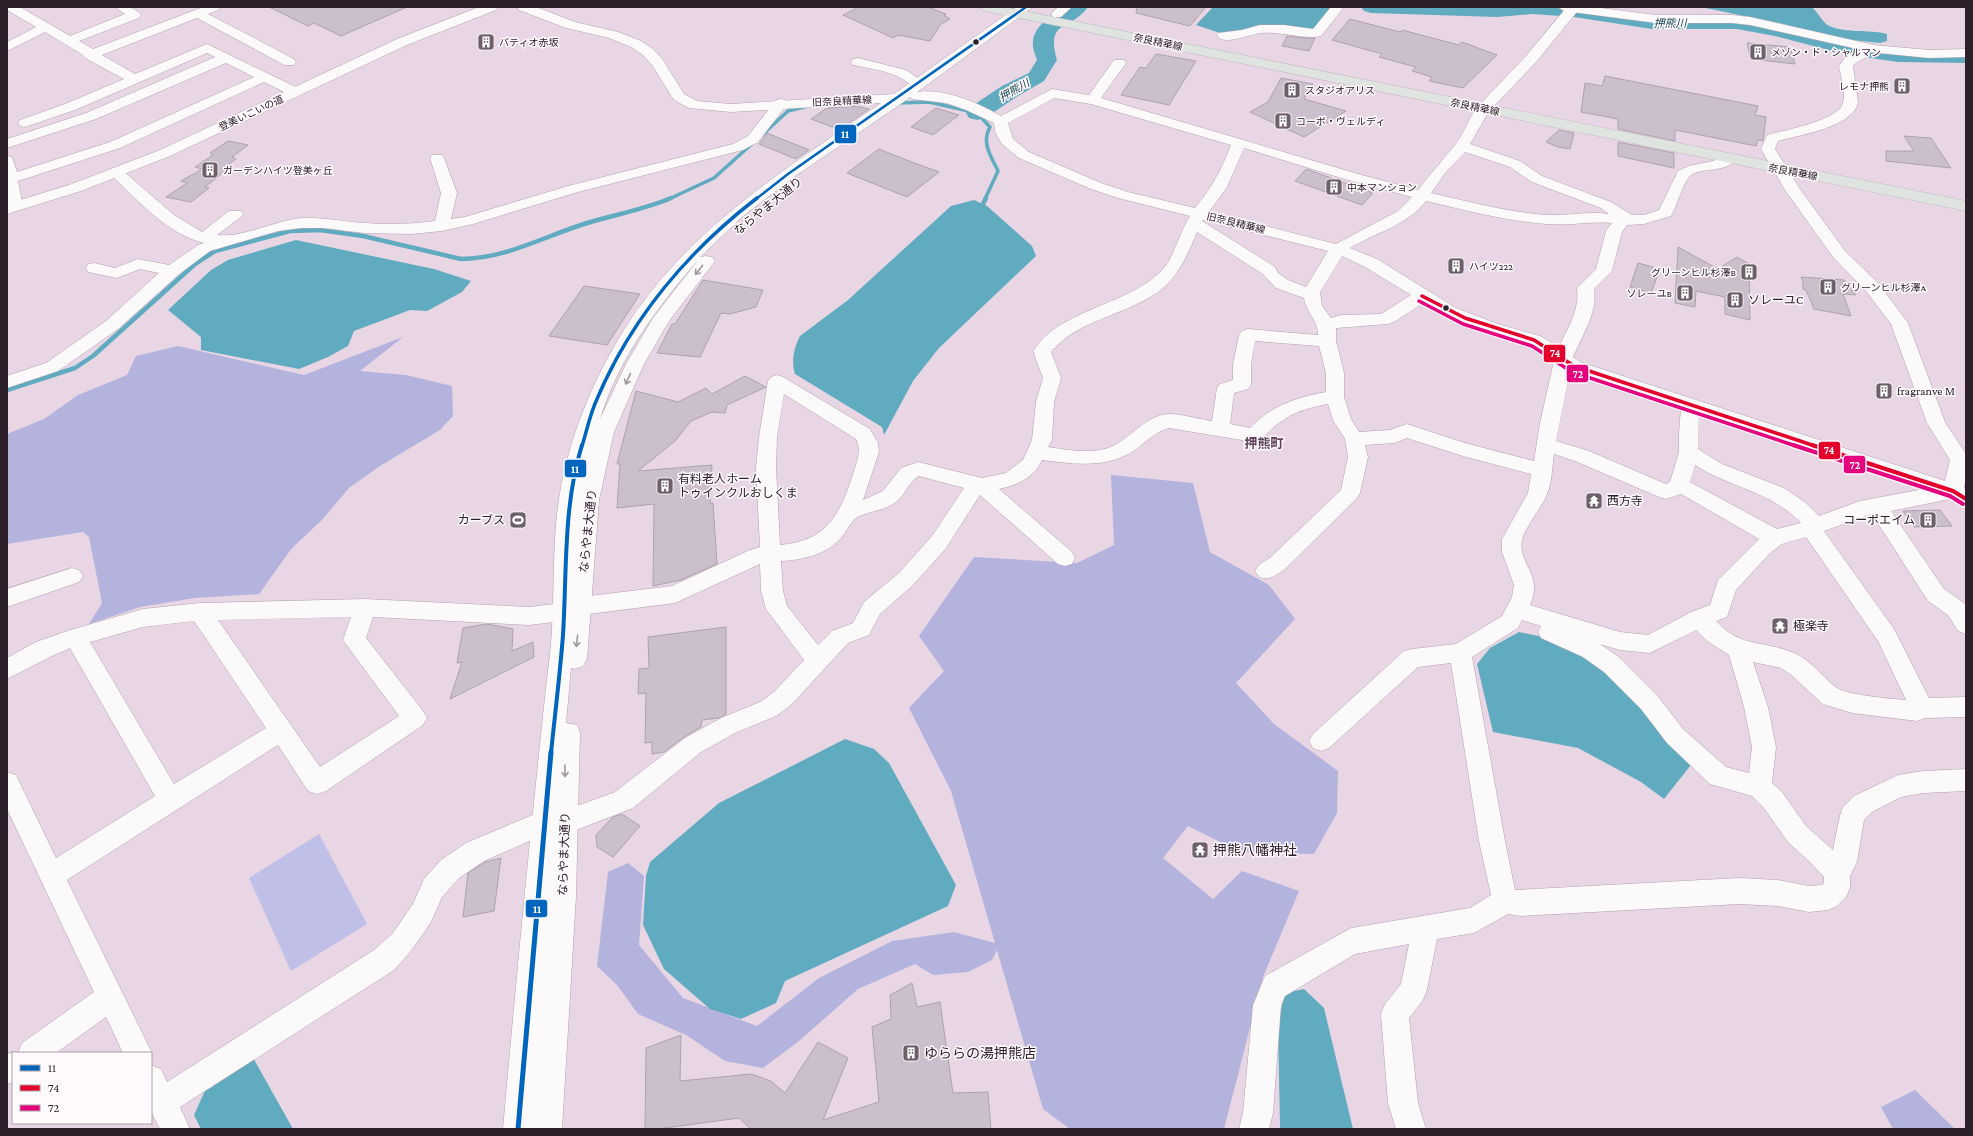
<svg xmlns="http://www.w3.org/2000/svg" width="1973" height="1136" viewBox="0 0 1973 1136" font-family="'Crimson Pro','Noto Sans JP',serif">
<rect width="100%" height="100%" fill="#e8d6e4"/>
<path fill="#c0bfe8" d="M319 834 367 924 291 971 249 878Z"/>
<path fill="#b4b3de" d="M403 337 360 371 406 375 452 386 453 416 440 430 380 466 349 488 323 519 292 548 259 594 195 598 140 607 89 624 102 603 89 537 83 532 7 544V434L44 419 78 395 127 375 136 356 178 346 304 375Z
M1111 475 1193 483 1210 552 1269 585 1295 619 1236 683 1274 724 1338 771 1337 813 1314 854 1240 852 1188 826 1163 858 1213 899 1242 871 1299 891 1263 977 1224 1129H1070L1043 1109 997 950 992 960 968 972 933 975 915 964 858 989 799 1041 763 1068 725 1061 686 1035 638 1014 617 985 597 966 608 872 628 863 644 876 639 945 683 998 757 1026 819 978 892 941 954 932 995 943 951 791 909 708 944 671 919 636 974 557 1077 563 1114 545Z
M1915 1090 1955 1129H1893L1881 1107Z"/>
<path fill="#61abc0" d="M1213 7H1331L1313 30 1223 34 1196 25Z
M1701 7H1812C1817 12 1821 19 1826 24 1840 34 1870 29 1887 34V41L1880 43 1833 38 1783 24Z
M974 200 987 206 1032 246 1036 256 939 348 913 381 884 435 882 427 795 374C791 362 794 347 800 336L848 300 951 206Z
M296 240 434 269 471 281 462 292 427 311 410 310 354 331 348 346 328 357 299 369 201 350V337L168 310 211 270 228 260Z
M1519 632 1572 643 1614 667 1694 761 1664 799 1641 782 1578 748 1493 732 1477 664 1490 648Z
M845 739 874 749 889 763 956 885 948 906 785 981 776 1003 741 1019 710 1009 664 969 643 925 646 876 650 862 719 803Z
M1304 989 1324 1008 1353 1129H1281L1280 1127 1278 1023 1285 993Z
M252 1056 293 1129H201L194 1115 208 1084Z"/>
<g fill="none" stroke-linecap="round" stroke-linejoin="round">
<path stroke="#61abc0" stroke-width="3.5" d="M897 103 929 102 977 113 990 127C981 143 991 156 998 171L985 199
M763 134 788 111 808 106
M669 199 714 178 753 143"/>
<path stroke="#61abc0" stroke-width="4.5" d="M983 204 986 198
M7 390 75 368 93 356 195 264 215 251 290 231 320 230 363 236 461 259C504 259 543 237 584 224 613 215 643 210 671 198"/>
<path fill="#61abc0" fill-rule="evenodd" d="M1064 7H1088C1071 31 1045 19 1057 60L1044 81 1018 96 985 118 977 120 969 118 966 113 969 108 1002 86 1029 73 1037 60C1035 54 1032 48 1033 41 1034 26 1053 14 1064 7Z
M1361 7H1586L1652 17H1737L1776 24 1845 42 1898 50 1966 51V63L1898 62 1844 54 1775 36 1737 29H1652L1574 17 1532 14 1497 17 1371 13 1364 11Z"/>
</g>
<path fill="#ccbfcc" stroke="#aea2ae" d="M269 7H407L341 36 314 23 308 26Z
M859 7H928L946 14 944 15 950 19 941 24 930 41 898 35 893 38 843 15Z
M1137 7H1206L1190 26 1136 13Z
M1350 19 1400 32 1402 30 1459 45 1462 42 1497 55 1463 88 1429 81 1432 77 1412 71 1416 67 1379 57 1382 54 1332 40Z
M1287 36 1307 38H1315L1309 51 1282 46Z
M1747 43 1790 47 1795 64 1751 59Z
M1156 54 1196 61 1169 105 1121 95 1140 67 1146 68Z
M1605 76 1758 106 1755 115 1766 117 1763 141 1758 140 1756 146 1675 130V141L1618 129V119L1581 112 1585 83 1602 86Z
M1281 78 1313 84 1304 99 1346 111 1304 137 1250 112 1268 102Z
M857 106 869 109 843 127 838 125 835 128 811 119 827 108Z
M936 108 959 115 933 135 911 127Z
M1559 130 1574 133 1570 149 1558 147 1546 142Z
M767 133 809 150 796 159 759 144Z
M1904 136 1931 138 1951 168 1886 161V151H1914Z
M228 141 248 145 232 157 236 159 229 164 231 166 205 187 209 188 191 202 166 197 187 183 181 181 202 169 195 167 213 155 210 153Z
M1618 142 1674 153V168L1618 156Z
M879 149 909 161 939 172 907 197 847 173Z
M1306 169 1373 193 1362 205 1295 181Z
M1678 247 1718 269 1737 257 1749 264 1750 320 1725 314V297L1696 291 1695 307 1675 303Z
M1638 263 1660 269 1651 293 1630 287Z
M1801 277 1844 280 1856 295 1843 294 1851 316 1814 309 1806 290 1803 289V282Z
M703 280 763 290 756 307 730 314 721 313 700 357 657 353 672 324H675Z
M584 286 640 294 607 345 549 336Z
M745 376 766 387 727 405 725 413 712 412 691 421 675 441 638 471 712 465 710 504 713 503 717 564 681 580 653 586 654 504 617 508 620 464H617L636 391 678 402 706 388 712 394Z
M1940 510 1952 526 1914 527 1903 511Z
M487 624 513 629 512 651 533 642 534 657 450 699 462 662 457 663 463 628Z
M726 627V714L719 718 702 720 701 727 684 737 664 752 652 754V742L645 743 646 693 638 694 639 669 649 668 648 637Z
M622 814 640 826 613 857 597 847 596 835 613 817Z
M501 858 494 911 463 917 468 873 485 862Z
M912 983 917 1007 940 1002 953 1093 988 1092 991 1129H751L739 1118 658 1129H645L646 1048 681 1035 680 1081 751 1074 771 1081 785 1093 818 1042 848 1058 823 1120 879 1102 872 1027 891 1019 890 995Z"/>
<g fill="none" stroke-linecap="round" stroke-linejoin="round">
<g stroke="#b0a2ad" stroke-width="1">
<path id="street" d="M7 7H20L70 36 125 14 115 7C125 7 134 6 141 15L139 18 79 41 93 49 203 7H220L218 10 208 14 294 59 296 62 294 65H284L197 18 102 55 135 74 207 44 300 89 302 92 300 95H290L264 82 120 148 18 181 23 207 20 210H10L7 205V156L12 157 17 172 110 142 254 77 226 63 96 119 7 148V139L86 113 215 57 207 53 75 110 25 127 20 126 18 123 20 120 65 104 124 79 85 58 83 55 45 32 7 51V42L36 27 7 10Z
M1058 7H1072L1061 17H1053L1051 14Z
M1331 7H1344L1321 36C1304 40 1280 31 1261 33 1251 34 1223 46 1217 36L1218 33 1242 30 1260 25H1284L1313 29Z
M1558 7H1593L1656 15H1732L1750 17 1874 45 1929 50 1966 49V57L1929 58 1868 52 1870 54C1865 60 1857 60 1853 66L1858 102C1854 127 1799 135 1778 141L1775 149 1800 189 1845 251 1878 283 1908 323 1945 422 1966 454V477L1964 488 1966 489V506L1950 499 1891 511 1944 589 1964 603 1966 606V634L1958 631 1948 615 1928 601 1872 514 1824 531 1894 629 1929 698 1966 697V717L1925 718 1917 721 1852 713 1823 704 1790 674 1781 668 1753 662 1768 707 1776 747 1772 783 1782 792 1806 826 1833 850 1840 815 1843 807 1854 796 1898 775 1923 771 1966 769V791L1923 793 1901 797 1872 812 1864 820 1857 862 1850 876V888L1846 897 1837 906 1828 910 1809 912 1778 906 1739 904 1521 916 1508 914 1474 933 1437 939 1427 990 1423 1000 1409 1018 1418 1103 1426 1129H1396L1388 1103 1381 1014 1385 1004 1401 984 1409 944 1355 954 1285 996 1281 1005 1273 1113 1269 1129H1239L1243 1113 1253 1005 1265 976 1351 928 1470 908 1491 895 1479 841 1451 663 1418 667 1329 748 1321 751 1313 748 1309 741 1313 734 1404 651 1412 649 1456 644 1502 616 1512 597 1514 585 1502 552V539L1528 493 1531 474 1463 456 1407 438 1394 443 1365 445 1368 457 1360 493 1357 498 1285 569C1276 575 1270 581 1259 577L1255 571 1259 565 1271 557 1341 490 1348 457 1345 439 1333 420 1328 404C1310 407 1293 412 1279 423 1270 429 1264 439 1254 442L1169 428C1156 431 1146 442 1135 450 1107 469 1075 464 1042 460 1034 478 1017 485 999 489L1072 552 1075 558 1072 564 1065 566 1058 564 980 495 946 548 913 585 880 614 869 635 848 643 790 706 776 716 737 732 701 752 633 808 566 834H545L484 861 459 878 442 897 431 922 411 951 394 970 180 1107 190 1129H160L151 1111V1065L161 1069 167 1082 374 950 393 933 413 904 424 879 441 860 466 843 535 814 544 810H566L615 792 685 738 721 718 760 702 774 692 804 660 766 609 761 591 760 564 675 603 581 615 563 621 529 625 373 617 366 638 423 711 427 718 423 725 326 791 317 794 308 791 278 745 67 880 152 1053 151 1056V1053H123L106 1017 56 1053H18L22 1043 94 992 7 809V772L16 775 56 858 155 796 70 648 52 656 7 679V658L36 642 67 631 143 609 200 603 365 599 529 607 563 603 581 597 672 586 750 550 760 547 756 468 759 437 768 381 771 377 777 375 783 377 870 429 878 443 879 452 863 500 883 491 901 468 918 462 982 478 1006 473 1023 460 1032 440 1036 402 1043 378 1033 351C1058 311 1122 306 1157 275 1174 261 1178 235 1190 216L1118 198 1091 189 1019 158 1002 144 995 132 994 123 966 110 946 103 912 99 910 96 912 93C941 86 976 102 1001 116L1052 89 1089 95 1114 60H1124L1126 63 1101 98 1358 174 1418 190C1430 174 1443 160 1455 145 1466 131 1470 112 1484 101 1487 98 1490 98 1495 99L1497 102 1489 111 1470 144 1520 161 1542 176 1611 202 1632 215H1644L1659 210 1678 171 1689 166 1713 161 1724 156H1734L1736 159C1726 174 1701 166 1690 176 1683 183 1677 206 1671 216L1644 224 1627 225 1622 232 1612 271 1594 289C1598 312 1582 336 1573 357L1580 362 1945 481 1950 460 1927 423 1891 324 1866 291 1833 257 1785 190 1761 149 1767 135C1782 131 1840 120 1843 103 1846 92 1841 78 1839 66L1847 55 1862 50 1750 25 1732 23H1656L1564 11ZM1054 98 1091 104 1231 145C1222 169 1211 189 1195 208L1128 192 1101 183 1029 152 1013 139 1008 123ZM1244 148 1348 180 1412 197 1398 211 1336 244 1209 212 1227 187ZM1465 152 1510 167 1532 182 1601 208 1609 214C1588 211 1568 216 1547 215 1508 212 1469 202 1431 193L1445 173ZM1426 201C1465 210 1506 221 1547 224 1569 226 1590 221 1612 223L1606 231 1596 269 1577 288C1580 310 1568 327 1559 347L1540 336 1498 324 1456 308 1377 259 1350 248C1375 233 1408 225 1426 201ZM1203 220 1328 251 1306 287 1288 280 1278 273 1275 267 1202 221ZM1197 232 1263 274 1276 288 1304 298C1306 313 1318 319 1318 335L1248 329 1242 331 1239 335 1233 364V380L1220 384 1217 388 1212 421C1198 419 1182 414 1169 414 1146 415 1132 437 1113 446 1094 455 1068 450 1048 447L1052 440 1054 402 1061 378 1051 352C1081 315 1140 315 1171 280 1183 266 1190 249 1197 232ZM1342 256 1365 267 1411 295 1381 314 1341 315 1331 318 1322 306 1320 292ZM1423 303 1444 316 1486 332 1528 344 1554 361 1540 423 1534 461 1465 443 1407 424 1390 430 1359 432 1351 419 1344 397V373L1336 341V328L1388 324 1394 322ZM1255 341 1319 346 1326 373V392C1297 397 1271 406 1250 428L1230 424 1234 393 1248 389 1251 385V364ZM1570 371 1681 408 1679 433V452L1670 482 1666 484 1589 451 1556 441ZM784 394 856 439C862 450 857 460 854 471 841 513 828 541 780 545L776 468 777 437ZM1699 414 1924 489 1860 501 1819 516 1806 503 1784 488 1722 464 1698 449ZM1554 454 1575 461 1659 497 1666 499 1681 494 1759 539 1718 580 1710 605 1691 612 1648 635 1620 632 1530 605C1544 574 1517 563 1522 540 1526 525 1541 509 1547 494 1552 483 1552 467 1554 454ZM1695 465C1730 488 1771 491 1801 523L1777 529 1690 482ZM919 476 964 488 932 536 899 573 864 602 853 623 832 631 818 645 787 606 783 591 781 561C801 560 826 555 840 539 846 533 849 524 855 519 860 513 886 511 897 501 905 495 910 480 919 476ZM1806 537 1878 641 1906 700C1892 699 1847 695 1837 688 1822 677 1811 660 1794 653 1764 640 1742 649 1716 621L1727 617 1736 590 1769 554 1782 544ZM351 617 343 640 399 716 320 767 218 620ZM1522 620 1541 626 1538 632 1541 638 1583 657 1604 672 1641 709 1667 743 1710 784 1752 796 1764 808 1788 842 1811 863 1824 877V883L1822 885 1809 886 1778 880 1739 878 1515 890 1505 841 1472 657 1518 628ZM194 621 266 728 174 784 90 642 143 627ZM1696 630 1707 641 1729 655 1744 707 1752 747 1749 773 1726 767 1683 729 1657 695 1620 658 1600 644 1620 650 1650 653Z
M858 58 906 70 925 83 923 86C912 89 906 80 897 76 884 70 867 68 853 65L851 62 853 59Z
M781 99 786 100 788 103 786 106 758 142 743 150 578 192 473 224 442 231 411 234 364 233 323 228H301L278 231 210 251 178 275 118 329 58 371 7 388V376L46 363 106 321 159 273 140 269 117 278 88 272 86 268 88 264 94 263 115 268 138 259 169 265 198 245 204 243C167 234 139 201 112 176L110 173 112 170H122L174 215 202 232 229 211H241L243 214 241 217 217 235C242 238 274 221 301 218 322 217 344 222 365 223 389 225 412 224 435 221L441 193 430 158 432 155H442L444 158 457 193 451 219 465 217 568 186 733 144 748 136 776 100Z
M72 568 79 570 83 576 79 582 7 607V589Z
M13 1052 16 1053H13V1082L7 1084V1054Z"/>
</g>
<g stroke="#b0a2ad" stroke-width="1">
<path id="secondary" d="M479 7H498L496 10 407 45 170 156 81 191 7 214V204L69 185 160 150 397 39Z
M517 7H536L575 22 618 32 641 41 653 49 663 60 684 94 697 101 731 104 894 94 1017 7H1033L905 101 794 177 742 217 700 257 706 256 712 257 715 261 669 321 644 364 614 432 599 500 587 659 583 666 575 669 571 668 566 723 577 725 580 733 576 896 562 1129H503C516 982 530 835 546 688 548 669 551 649 552 630 554 591 553 552 557 514 565 444 593 377 631 319 694 225 790 166 881 103L731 112 689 108 674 100 652 65 643 55 631 47 609 38 566 28 519 10ZM699 259 653 318 626 364 600 419C619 358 657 307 699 259Z
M1567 7H1581L1536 62 1495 105H1485L1483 102 1485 99 1526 56Z"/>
</g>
<g stroke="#c1b8bf" stroke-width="1">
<path id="primary" d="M978 7H1004L1966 201V211L985 11Z"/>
</g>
<use href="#street" fill="#fcf9fb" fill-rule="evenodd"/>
<use href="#secondary" fill="#fcf9fb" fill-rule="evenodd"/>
<use href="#primary" fill="#e0e4e1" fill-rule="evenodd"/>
<g stroke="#fdf9fc" stroke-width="4.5">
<path id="bus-1-far3" d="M756 199 788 174 1026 7"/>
</g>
<g stroke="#fdf9fc" stroke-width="6">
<path id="bus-1-far2" d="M582 446C587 430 590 414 597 399 631 319 688 251 757 198"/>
</g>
<g stroke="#fdf9fc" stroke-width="7">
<path id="bus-1-far1" d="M551 753C555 714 560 674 563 635 567 571 563 506 582 445"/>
</g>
<g stroke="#fdf9fc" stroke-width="8">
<path id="bus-1" d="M518 1129 551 752"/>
</g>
<g stroke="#fdf9fc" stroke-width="6">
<path id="bus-2-far1" d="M1422 296 1465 318 1534 340 1574 366 1815 446"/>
</g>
<g stroke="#fdf9fc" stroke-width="7">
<path id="bus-2" d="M1812 445 1953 491 1966 499"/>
</g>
<g stroke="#fdf9fc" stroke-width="6">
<path id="bus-3-far1" d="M1419 301 1463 324 1532 346 1572 372 1796 446"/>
</g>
<g stroke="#fdf9fc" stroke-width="7">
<path id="bus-3" d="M1793 445 1950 496 1963 504"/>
</g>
<use href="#bus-1-far3" stroke="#0065bd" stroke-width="2.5"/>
<use href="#bus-1-far2" stroke="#0065bd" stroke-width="3.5"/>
<use href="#bus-1-far1" stroke="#0065bd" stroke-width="4"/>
<use href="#bus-1" stroke="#0065bd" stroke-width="5"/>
<use href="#bus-2-far1" stroke="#e4002b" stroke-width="3.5"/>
<use href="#bus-2" stroke="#e4002b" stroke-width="4"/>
<use href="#bus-3-far1" stroke="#e5007d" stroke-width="3.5"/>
<use href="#bus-3" stroke="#e5007d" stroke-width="4"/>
</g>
<defs><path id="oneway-shaft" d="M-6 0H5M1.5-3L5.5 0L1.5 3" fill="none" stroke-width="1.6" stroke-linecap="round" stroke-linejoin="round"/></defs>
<g stroke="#9f979d">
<use href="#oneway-shaft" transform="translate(699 270) rotate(128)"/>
<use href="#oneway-shaft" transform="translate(628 379) rotate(114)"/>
<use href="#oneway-shaft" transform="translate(577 641) rotate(96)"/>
<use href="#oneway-shaft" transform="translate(565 771) rotate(89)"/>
</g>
<defs>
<g id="building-square" transform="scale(0.9)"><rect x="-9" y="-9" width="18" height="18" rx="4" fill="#6e606b" stroke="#fdf9fc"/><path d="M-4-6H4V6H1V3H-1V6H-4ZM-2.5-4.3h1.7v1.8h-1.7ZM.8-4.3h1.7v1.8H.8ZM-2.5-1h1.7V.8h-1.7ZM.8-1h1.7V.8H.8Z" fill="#fff"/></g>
<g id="temple-square" transform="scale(0.9)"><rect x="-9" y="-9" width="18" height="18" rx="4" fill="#6e606b" stroke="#fdf9fc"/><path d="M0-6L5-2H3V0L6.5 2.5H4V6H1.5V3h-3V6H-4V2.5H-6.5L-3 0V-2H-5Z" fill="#fff"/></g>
<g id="stadium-square" transform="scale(0.9)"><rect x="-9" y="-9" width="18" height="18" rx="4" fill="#6e606b" stroke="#fdf9fc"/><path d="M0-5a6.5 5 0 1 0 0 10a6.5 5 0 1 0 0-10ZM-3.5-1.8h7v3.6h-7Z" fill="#fff"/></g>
</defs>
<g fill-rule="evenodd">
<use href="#building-square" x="486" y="42"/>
<use href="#building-square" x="1758" y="52"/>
<use href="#building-square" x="1902" y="86"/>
<use href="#building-square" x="1292" y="90"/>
<use href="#building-square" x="1283" y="121"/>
<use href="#building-square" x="210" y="170"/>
<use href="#building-square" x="1334" y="187"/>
<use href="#building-square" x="1456" y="266"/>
<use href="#building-square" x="1749" y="272"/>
<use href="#building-square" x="1828" y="287"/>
<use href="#building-square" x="1685" y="293"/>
<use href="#building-square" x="1735" y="300"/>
<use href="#building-square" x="1884" y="391"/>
<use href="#building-square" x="665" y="486"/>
<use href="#temple-square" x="1594" y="501"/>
<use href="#stadium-square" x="518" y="520"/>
<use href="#building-square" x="1928" y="520"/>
<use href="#temple-square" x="1780" y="626"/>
<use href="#temple-square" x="1200" y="850"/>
<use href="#building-square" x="911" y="1053"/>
</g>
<g fill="#2d202a" stroke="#fdf9fc" stroke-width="1.5">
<circle cx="976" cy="42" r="3.5"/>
<circle cx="1446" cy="308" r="3.5"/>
</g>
<g text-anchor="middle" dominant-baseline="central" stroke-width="3" stroke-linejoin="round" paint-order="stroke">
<g font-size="10" fill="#2d202a" stroke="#fdf9fc" text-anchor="start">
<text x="499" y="42">パティオ赤坂</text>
<text x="1771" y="52">メゾン・ド・シャルマン</text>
<text x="1889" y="86" text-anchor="end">レモナ押熊</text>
<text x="1305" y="90">スタジオアリス</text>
<text x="1296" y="121">コーポ・ヴェルディ</text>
<text x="223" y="170">ガーデンハイツ登美ヶ丘</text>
<text x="1347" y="187">中本マンション</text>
<text x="1469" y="266">ハイツ222</text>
<text x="1736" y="272" text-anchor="end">グリーンヒル杉澤B</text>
<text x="1841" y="287">グリーンヒル杉澤A</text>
<text x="1672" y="293" text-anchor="end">ソレーユB</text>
</g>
<g font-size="10" fill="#2d202a" stroke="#fdf9fc">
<text transform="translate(1158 42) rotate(12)">奈良精華線</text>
<text transform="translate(842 101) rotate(-3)">旧奈良精華線</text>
<text transform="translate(1475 107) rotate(12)">奈良精華線</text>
<text transform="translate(251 113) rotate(-25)">登美いこいの道</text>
<text transform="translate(1793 172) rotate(11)">奈良精華線</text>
<text transform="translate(1236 223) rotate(14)">旧奈良精華線</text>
</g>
<g font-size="11" font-style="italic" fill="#15444f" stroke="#fdf9fc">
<text x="1670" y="23">押熊川</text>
<text transform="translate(1014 90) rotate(-30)">押熊川</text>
</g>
<g font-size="12" fill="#2d202a" stroke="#fdf9fc">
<text transform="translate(768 206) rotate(-39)">ならやま大通り</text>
<text transform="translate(588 531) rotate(-84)">ならやま大通り</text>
<text transform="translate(564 854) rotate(-88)">ならやま大通り</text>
</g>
<g font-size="12" fill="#2d202a" stroke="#fdf9fc" text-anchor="start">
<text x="1748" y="300">ソレーユC</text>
<text x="1897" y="391">fragranve M</text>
<text x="678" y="479">有料老人ホーム<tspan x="678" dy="14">トゥインクルおしくま</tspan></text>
<text x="1607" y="501">西方寺</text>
<text x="505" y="520" text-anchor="end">カーブス</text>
<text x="1915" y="520" text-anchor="end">コーポエイム</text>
<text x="1793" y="626">極楽寺</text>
</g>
<g font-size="13" font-weight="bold" fill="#5f4358" stroke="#fdf9fc">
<text x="1264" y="443">押熊町</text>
</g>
<g font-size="14" fill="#2d202a" stroke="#fdf9fc" text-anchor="start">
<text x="1213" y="850">押熊八幡神社</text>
<text x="924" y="1053">ゆららの湯押熊店</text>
</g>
</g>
<g stroke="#fdf9fc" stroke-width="1.5">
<rect x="834" y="124" width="23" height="20" rx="4" fill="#0065bd"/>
<rect x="1543" y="344" width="23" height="19" rx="4" fill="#e4002b"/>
<rect x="1566" y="364" width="23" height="19" rx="4" fill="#e5007d"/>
<rect x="1818" y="441" width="23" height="19" rx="4" fill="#e4002b"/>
<rect x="1843" y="455" width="23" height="19" rx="4" fill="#e5007d"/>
<rect x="564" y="459" width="23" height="19" rx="4" fill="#0065bd"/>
<rect x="525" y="899" width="23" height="19" rx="4" fill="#0065bd"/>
</g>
<g font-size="11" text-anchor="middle" font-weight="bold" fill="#fff">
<text x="845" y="138">11</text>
<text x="1555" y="357">74</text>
<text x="1578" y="378">72</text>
<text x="1829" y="454">74</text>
<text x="1855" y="469">72</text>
<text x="575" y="473">11</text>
<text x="537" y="913">11</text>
</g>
<rect width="1973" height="1136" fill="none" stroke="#2d202a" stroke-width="16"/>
<rect x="12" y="1052" width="140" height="72" fill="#fdf9fc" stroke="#aaa2a8"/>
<rect x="20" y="1065" width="20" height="6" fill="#0065bd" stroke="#aaa2a8"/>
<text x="48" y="1072" font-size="12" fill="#2d202a">11</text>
<rect x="20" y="1085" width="20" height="6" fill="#e4002b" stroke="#aaa2a8"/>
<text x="48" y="1092" font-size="12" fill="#2d202a">74</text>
<rect x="20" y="1105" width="20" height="6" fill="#e5007d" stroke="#aaa2a8"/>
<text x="48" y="1112" font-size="12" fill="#2d202a">72</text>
</svg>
